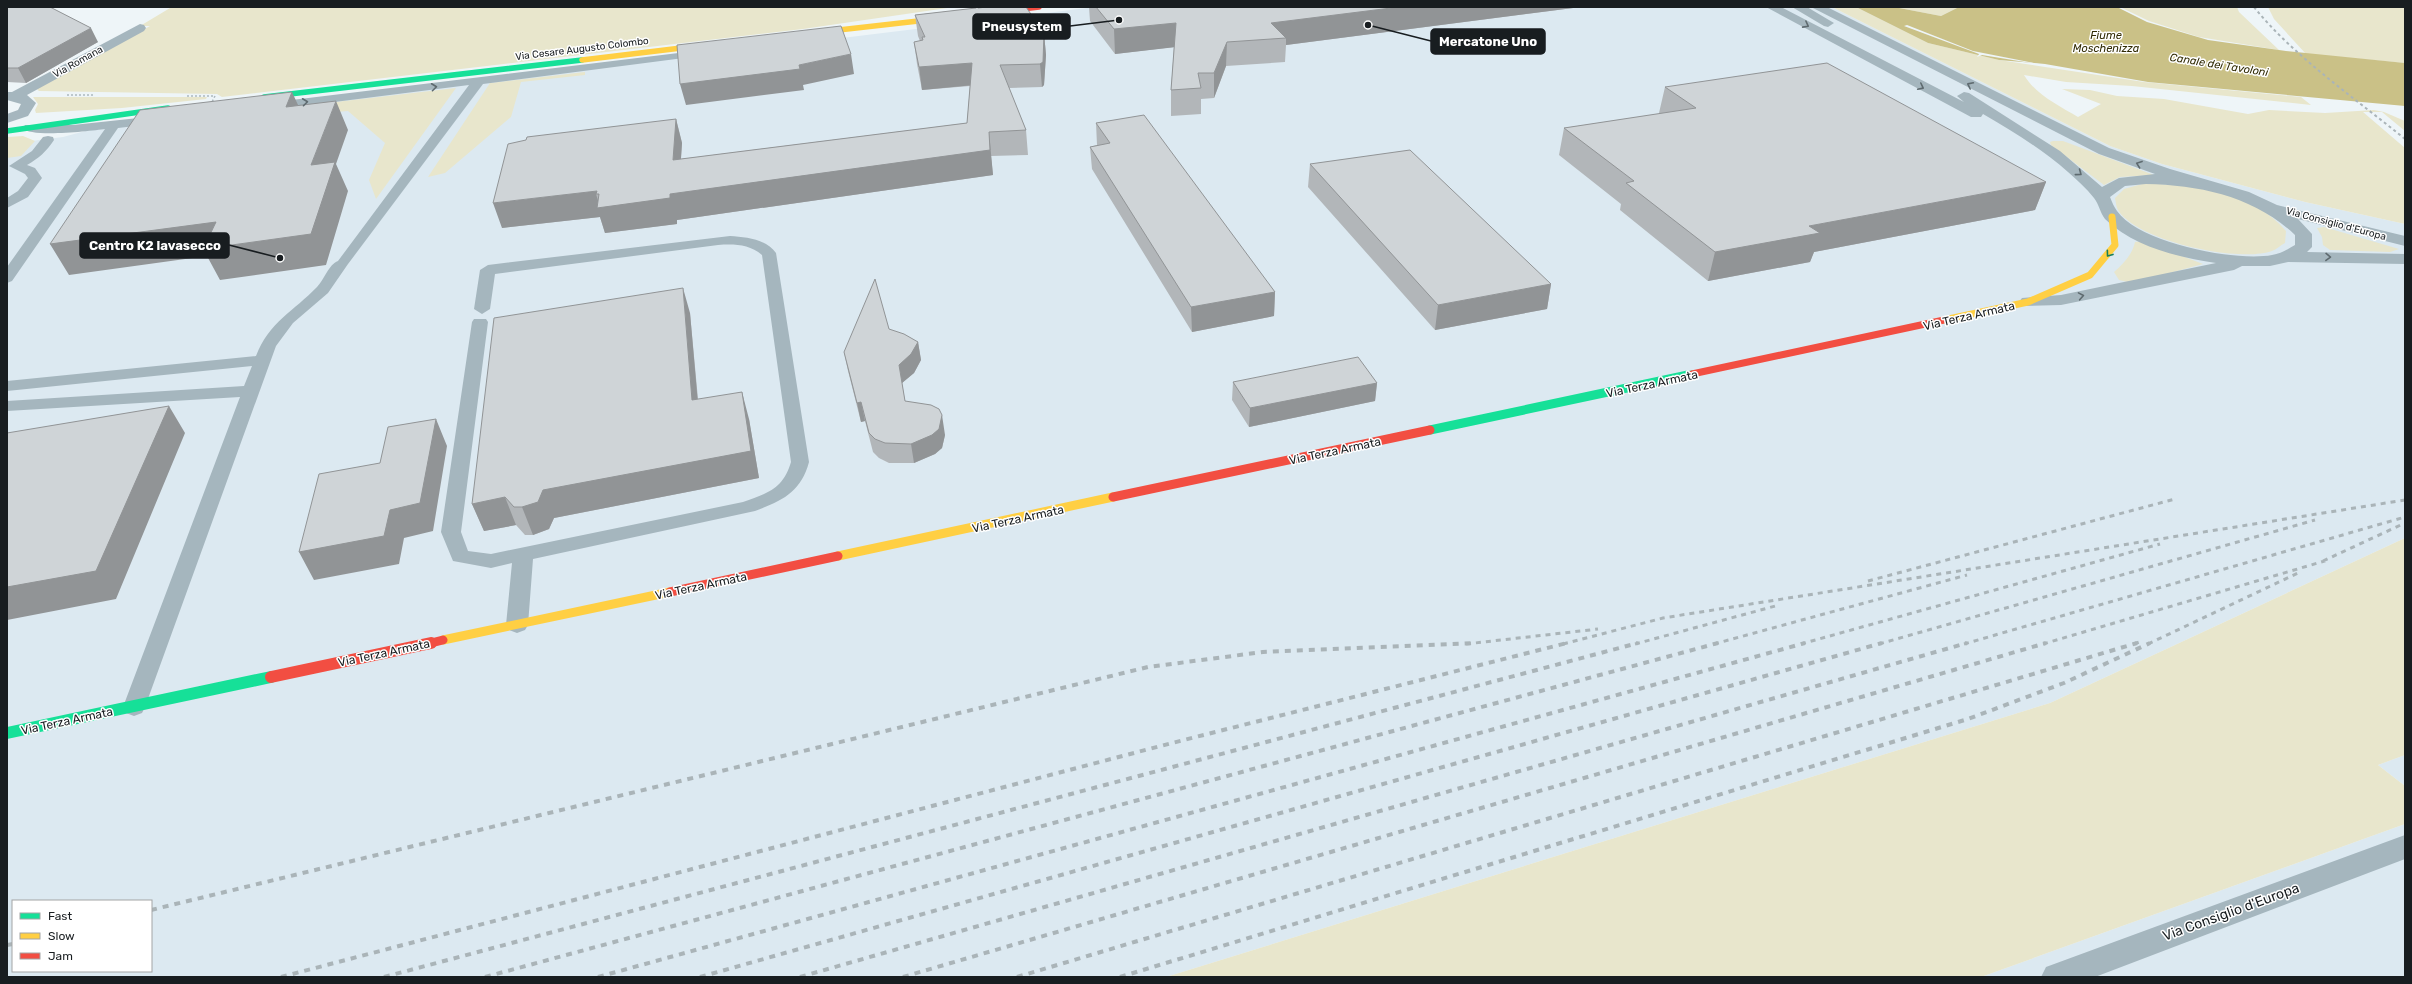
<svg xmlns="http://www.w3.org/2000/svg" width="2412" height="984" viewBox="0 0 2412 984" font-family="Rubik,sans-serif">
<rect width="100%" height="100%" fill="#eef5f8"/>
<path fill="#dce9f1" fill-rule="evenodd" d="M1095 7H1832L2110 146 2162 164 2305 202 2405 224V538L2050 703 1166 977H7V144L63 137 89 130ZM13 901H151V971H13Z
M2405 755V786L2378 765Z
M2405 824V977H1981Z"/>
<path fill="#e8e6cc" d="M121 7H954L803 29 222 97 217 94 39 91 36 88 150 26H140L170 8Z
M1832 7H1856L1928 43 1999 60 2144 82 2301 97 2311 105 2132 86 2066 82 2024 75C2035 94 2059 106 2078 117L2101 104 2062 89 2090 90 2117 96 2164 99 2248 114 2269 110 2325 113 2374 110 2384 112 2405 121V131L2382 112H2363L2405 148V224L2305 202 2162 164 2110 146Z
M1894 7H1959L1941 16Z
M2120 7H2237L2239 12 2279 50 2199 37 2149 21Z
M2268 7H2405V63L2306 54 2274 19Z
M585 72V75L521 82 511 117 445 173 428 177 490 83Z
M456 88 376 199 369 180 385 143 348 111 238 120 240 113Z
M33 97H207L206 99 122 108 36 113 35 110 38 104Z
M23 136 35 141 21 156 7 158V137Z
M2053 141H2063L2154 175 2120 177 2104 185 2051 145 2050 142Z
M2142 184C2192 183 2253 191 2286 231L2285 243C2281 245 2277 249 2272 251 2239 263 2137 241 2118 210 2116 207 2116 202 2115 198L2124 189Z
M2324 227 2399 249 2390 252 2330 250 2323 245 2322 237 2317 228Z
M2143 241 2203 264 2132 283 2119 280 2114 272C2124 263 2132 255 2135 242Z
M2405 538V755L2378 765 2405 786V824L1981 977H1166L2050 703Z"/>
<path fill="#cac187" d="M1856 7H1894L1941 16 1959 7H2117L2147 22 2208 40 2286 51 2405 63V106L2148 82 2045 64 1999 60 1928 43Z"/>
<path fill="#eef5f8" d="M1907 25 1973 51 2044 65 1982 55 1977 57 1979 54 1904 26Z"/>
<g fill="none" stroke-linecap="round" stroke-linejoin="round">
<path stroke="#adb9bf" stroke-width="1.5" stroke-dasharray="2 2" stroke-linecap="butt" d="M67 95H94
M187 96H215L211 104"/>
<path fill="#a5b6be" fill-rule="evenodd" d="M703 50 707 51V55L483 84 348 264 328 293 293 323 276 346 145 707 142 713 134 716 126 713 123 707 240 397 7 411V401L244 386 252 366 7 391V381L256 356C269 322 294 311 317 287 324 280 329 264 338 261L469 85 271 110 267 109 265 106 267 103Z
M157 116 161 117 163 120 161 123 118 128 12 281 7 283V267L105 129C91 131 29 138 23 128L25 125H73Z
M48 136 53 137 54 140C46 152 39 158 27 165L35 168 42 178 28 197 7 208V198L18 191 28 178 25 174 9 166 32 151 43 137Z
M730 236C746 237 766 239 776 253L809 462C801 492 782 501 755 511L533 559 528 625 525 630 517 633 509 630 506 625 512 563 491 568 453 561 441 532 472 322 474 319H486L488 322 461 532 468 551 491 554 743 502C768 493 783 489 791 462L762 255C749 244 734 244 718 245L495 274 490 309 482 314 474 309 480 270 488 265Z"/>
<path fill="#a5b6be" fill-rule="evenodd" d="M1766 7H1781L1964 102 1957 96 1964 92 1969 93 2060 151 2102 187 2119 178 2155 174 2099 154 1811 7H1827L2109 148 2170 169 2249 192 2277 205 2405 236V246L2298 219 2312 234V247L2307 252 2405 254V264L2288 262 2270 266H2242L2234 270 2061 305 2022 306 2019 302 2022 298 2061 295 2216 263C2177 257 2134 247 2105 219 2100 213 2099 204 2094 198 2086 188 2077 180 2068 172 2042 149 2012 131 1983 114L1981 117H1971ZM2146 184C2201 185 2255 197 2295 235V245C2288 249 2281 254 2272 255 2236 262 2139 243 2117 211 2114 207 2112 202 2110 197L2125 186Z
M1792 7H1807L1834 23 1828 27 1824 26Z
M140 24 144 25 146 28 144 31 27 95 36 103 28 116 7 123V114L18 110 21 104 7 100V92H12Z
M2405 835V859L2095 977H2041L2046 967Z"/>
<path stroke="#16e098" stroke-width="5.5" d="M264 97 582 60
M7 131 168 108"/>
<path stroke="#16e098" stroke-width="7" d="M1684 376 1692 374"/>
<path stroke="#16e098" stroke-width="9" d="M1430 430 1688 375"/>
<path stroke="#16e098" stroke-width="12" d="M7 733 271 677"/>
<path stroke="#ffcf43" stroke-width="5.5" d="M812 33 945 18
M582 60 706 45"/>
<path stroke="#ffcf43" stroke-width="7" d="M1944 320 2028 302 2090 275 2115 245 2112 217"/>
<path stroke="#ffcf43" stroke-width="9" d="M838 556 1113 497
M443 640 670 592"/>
<path stroke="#f24e42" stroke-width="5.5" d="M997 12 1039 7"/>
<path stroke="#f24e42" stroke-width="7" d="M1692 374 1944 320"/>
<path stroke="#f24e42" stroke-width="9" d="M1113 497 1430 430
M670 592 838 556
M427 644 443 640"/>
<path stroke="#f24e42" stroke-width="12" d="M271 677 431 643"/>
<path stroke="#aab4b8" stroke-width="2" stroke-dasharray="3 3" stroke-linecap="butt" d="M2254 7C2293 56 2356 99 2405 139"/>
<path stroke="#aab4b8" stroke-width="3" stroke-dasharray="5 5" stroke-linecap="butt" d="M2323 561 2405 523
M1868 581 2175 499
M1466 644 1598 629
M1563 644 1663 618 2405 500
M1635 644 1779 605
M1714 644 1967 575
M1801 644 2160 544
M1879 644 2315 520
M1964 644 2405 517
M2043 644 2328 560
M2134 644 2142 641
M2148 644 2298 573"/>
<path stroke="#aab4b8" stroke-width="4" stroke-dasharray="6 6" stroke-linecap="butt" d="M151 910 1148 667 1263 652 1475 643
M7 945 13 944
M281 977 1172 743 1567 643
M384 977 1638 643
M485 977 1718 643
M598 977 1805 643
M700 977 1882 643
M800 977 1967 643
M903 977 2046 643
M1017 977 2137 643
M1120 977 1968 719 2064 683 2150 643"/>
</g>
<path fill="#b2b6b9" d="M7 7 98 42 26 83 7 82Z
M1089 7H1581L1286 45 1285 62 1226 66 1214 98 1201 99V114L1171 116V90L1174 47 1115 54 1090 21Z
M978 8 1044 33 1046 55 1044 85 1042 87 1009 88 1026 130 1028 155 991 156 993 175 677 220V224L605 233 600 217 502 228 676 119 682 143 681 159 967 123 970 86 922 90 917 64 914 42 920 41 918 36 915 15Z
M1665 87 2046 182 2035 210 1814 252 1810 262 1708 281 1620 210 1621 204 1559 155 1564 128 1660 114 1659 113Z
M1096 123 1275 292 1274 316 1192 332 1092 169 1090 147 1097 145Z
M1310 164 1551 284 1547 309 1435 330 1308 187Z
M690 313 698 399 749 419 759 478 554 518 549 529 533 535H525L516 525 484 531 472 504Z
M889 329 918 342 921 360 914 373 902 383 905 401 945 435 942 448 935 454 914 463H889L879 458 873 452 865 421 861 422 848 371 844 352Z
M1233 382 1377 383 1375 401 1249 427 1232 400Z"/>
<path fill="#919496" d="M1399 7H1581L1286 45V38L1271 23Z
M1176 23V47L1115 54 1114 29Z
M91 28 98 42 26 83 18 68Z
M1044 33 1046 55 1044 85 1042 87 1040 64Z
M1227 42 1226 66 1214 98V73Z
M851 54 854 74 803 85 804 90 686 105 680 84 799 65Z
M972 63 974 85 922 90 919 67Z
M292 92 305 120 286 107Z
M336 101 348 130 336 164 348 191 326 265 220 280 207 256 69 275 50 244 311 165Z
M676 119 682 143 679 185 673 160Z
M989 132 993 175 677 220V224L605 233 600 217 502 228 493 203 597 191 596 194 600 207 670 194Z
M2046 182 2035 210 1814 252 1810 262 1708 281 1715 252 1809 226Z
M1551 284 1547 309 1435 330 1438 305Z
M683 288 690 313 700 427 692 400Z
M1275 292 1274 316 1192 332 1191 307Z
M918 342 921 360 914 373 902 383 899 365Z
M1377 383 1375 401 1249 427 1250 408Z
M742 392 749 419 759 478 554 518 549 529 533 535 522 507 543 490Z
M861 402 865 421 861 422 857 403Z
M169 406 185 433 116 599 7 620V587Z
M942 415 945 435 942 448 935 454 914 463 911 444Z
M436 419 447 446 433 531 404 538 399 564 314 580 299 552 390 510Z
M505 497 516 525 484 531 472 504Z"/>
<path fill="#cfd4d7" stroke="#919496" d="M7 7H50L91 28 18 68H7Z
M976 7H978V8L987 7H1026L1044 33 1043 62 1040 64 1000 65 1026 130 989 132 990 150 670 194V198L597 208 599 194H596L597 191 493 203 508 144 526 140 527 137 676 119 673 160 967 123 972 63 919 67 914 42 923 40 922 37H925L915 15 976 8Z
M1096 7H1399L1271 23 1286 38 1227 42 1214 73H1198L1201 88 1171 90 1176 23 1114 29Z
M841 26 851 54 799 65 800 69 680 84 677 45Z
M1827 63 2046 182 1809 226 1820 233 1715 252 1626 183 1634 181 1564 128 1696 108 1665 87Z
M292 92 286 107 336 101 311 165 335 162 311 234 203 249 216 222 50 244 140 110Z
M1144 115 1275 292 1191 307 1090 147 1110 143 1096 123Z
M1410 150 1551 284 1438 305 1310 164Z
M875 279 889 329 904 334 918 342 911 354 899 365 905 401 931 405 939 409 942 415 939 429 932 435 911 444 885 443 875 439 869 433 861 402 857 403 844 352Z
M683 288 692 400 742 392 751 451 543 490 538 502 522 507H514L505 497 472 504 494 318Z
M1358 357 1377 383 1250 408 1233 382Z
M169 406 96 571 7 587V433Z
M436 419 420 503 390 510 384 536 299 552 319 474 380 463 388 427Z"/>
<defs><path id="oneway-chevron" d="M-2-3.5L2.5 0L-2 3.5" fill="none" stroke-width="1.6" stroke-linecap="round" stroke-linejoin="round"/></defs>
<g stroke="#5e6a6f">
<use href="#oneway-chevron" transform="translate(1806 25) rotate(28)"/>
<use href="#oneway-chevron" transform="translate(1970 85) rotate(-153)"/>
<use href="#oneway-chevron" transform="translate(434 87) rotate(-7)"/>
<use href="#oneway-chevron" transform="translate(1921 87) rotate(27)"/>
<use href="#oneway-chevron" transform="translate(305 102) rotate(-7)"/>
<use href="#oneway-chevron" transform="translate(2139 164) rotate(-160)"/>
<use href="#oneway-chevron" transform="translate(2079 173) rotate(37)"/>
<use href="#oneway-chevron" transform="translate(2328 257) rotate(1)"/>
<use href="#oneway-chevron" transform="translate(2081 296) rotate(-10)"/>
</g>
<use stroke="#177e5c" href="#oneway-chevron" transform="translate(2109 254) rotate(126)"/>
<g text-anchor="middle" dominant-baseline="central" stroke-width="3" stroke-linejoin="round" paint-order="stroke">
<g font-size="10" fill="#181d20" stroke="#fff">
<text transform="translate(582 49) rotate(-7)">Via Cesare Augusto Colombo</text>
<text transform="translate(78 62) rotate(-29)">Via Romana</text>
<text transform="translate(2336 224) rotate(15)">Via Consiglio d'Europa</text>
</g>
<g font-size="11" font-style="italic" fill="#302a03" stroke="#fff">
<text x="2106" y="35">Fiume<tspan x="2106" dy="13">Moschenizza</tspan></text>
<text transform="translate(2219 65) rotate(9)">Canale dei Tavoloni</text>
</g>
<g font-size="12" fill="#181d20" stroke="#fff">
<text transform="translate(1969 316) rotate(-13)">Via Terza Armata</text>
<text transform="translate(1652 384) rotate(-12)">Via Terza Armata</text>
<text transform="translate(1335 451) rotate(-12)">Via Terza Armata</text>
<text transform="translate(1018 519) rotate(-12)">Via Terza Armata</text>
<text transform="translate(701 586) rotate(-12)">Via Terza Armata</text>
<text transform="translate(384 653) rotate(-12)">Via Terza Armata</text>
<text transform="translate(67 721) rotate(-12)">Via Terza Armata</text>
</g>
<g font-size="14" fill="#181d20" stroke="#fff">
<text transform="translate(2231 912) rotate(-20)">Via Consiglio d'Europa</text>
</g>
</g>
<path fill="none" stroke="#181d20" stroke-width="1.5" d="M1119 20L1070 26M1368 25L1431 41M280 258L229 245"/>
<g fill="#181d20" stroke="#fff" stroke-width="1.5">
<circle cx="1119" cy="20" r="4"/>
<circle cx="1368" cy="25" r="4"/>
<circle cx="280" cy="258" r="4"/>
</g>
<g fill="#181d20" stroke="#181d20" stroke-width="1.5">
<rect x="973" y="14" width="97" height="25" rx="4"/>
<rect x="1431" y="29" width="114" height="25" rx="4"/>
<rect x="80" y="233" width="149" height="25" rx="4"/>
</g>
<g font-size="13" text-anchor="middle" font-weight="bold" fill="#fff">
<text x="1022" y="31">Pneusystem</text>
<text x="1488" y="46">Mercatone Uno</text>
<text x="155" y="250">Centro K2 lavasecco</text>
</g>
<rect width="2412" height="984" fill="none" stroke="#181d20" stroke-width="16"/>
<rect x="12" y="900" width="140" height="72" fill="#ffffff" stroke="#a3a5a6"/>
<rect x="20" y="913" width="20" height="6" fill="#16e098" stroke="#a3a5a6"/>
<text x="48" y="920" font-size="12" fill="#181d20">Fast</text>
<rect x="20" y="933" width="20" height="6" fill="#ffcf43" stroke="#a3a5a6"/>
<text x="48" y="940" font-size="12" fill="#181d20">Slow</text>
<rect x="20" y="953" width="20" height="6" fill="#f24e42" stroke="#a3a5a6"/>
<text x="48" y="960" font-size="12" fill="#181d20">Jam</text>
</svg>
